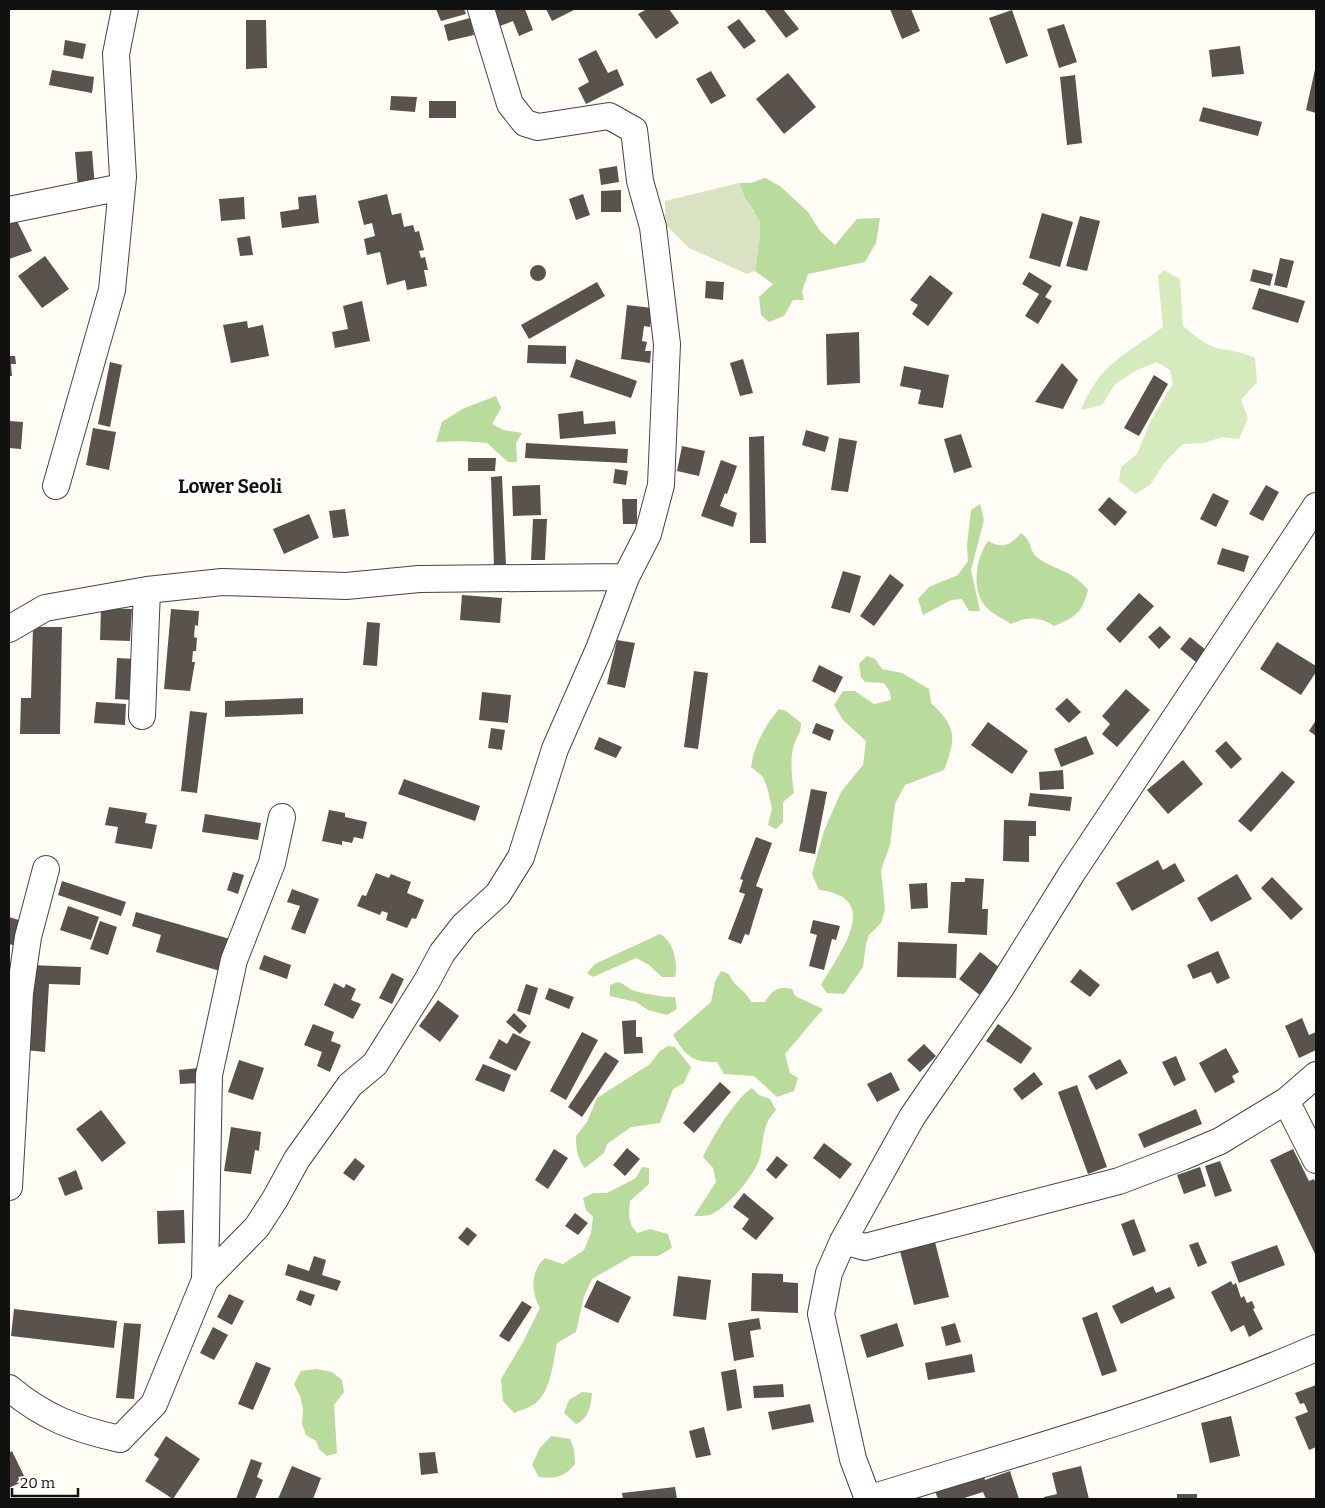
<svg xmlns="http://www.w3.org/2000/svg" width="1325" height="1508" viewBox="0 0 1325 1508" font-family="Bitter,serif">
<rect width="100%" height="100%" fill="#fffdf5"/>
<path fill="#d5ebbd" d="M1164 270 1180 279 1183 326C1193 334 1203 344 1217 348 1233 352 1238 350 1255 358L1257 382 1241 400 1248 418 1239 439 1222 437 1204 443 1183 444 1165 462 1150 485 1135 494 1119 481 1121 467 1137 454 1151 420 1173 384 1170 370 1157 362 1137 370 1115 384 1102 405 1081 410C1100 363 1125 355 1163 327L1158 276Z"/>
<path fill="#b9dc9c" d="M765 178 780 186 808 212 820 231 835 245 857 219 880 218 876 243 865 262 808 274 802 291 804 300H793L784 316 769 322 761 315 759 297 773 284 755 271 757 255 754 211 745 199 739 183H751Z
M496 396 501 408 492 424 503 430 522 433 516 443 517 462H508L487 443 462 441 436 442 442 422 462 409Z
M980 504 984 520 971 570 980 611H969L962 599 951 600 923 615 918 599 929 587 958 575 968 561 967 545 971 510Z
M1021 533C1034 543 1028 550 1038 558 1056 571 1071 569 1088 590 1082 613 1076 617 1054 626 1039 616 1027 617 1011 624 1004 619 994 615 987 608 970 591 976 558 988 541 1002 549 1011 545 1021 533Z
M867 656 875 659 882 669 902 673 929 689 931 703C956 726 957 738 944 770L905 785 895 804 890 845 881 870 885 910 881 923 869 935 866 944 863 967 844 994 827 993 821 985C839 954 884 897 819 890L812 874 824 831 841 792 863 765 866 741 843 720 834 705 843 691H855L874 704 891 700 890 692 884 683 865 682 861 677 859 664Z
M779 709 786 711 801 723C801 732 798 734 795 742 789 756 792 778 794 793L783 802V822L776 829 768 825 772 809 768 790 763 777 751 767C754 745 765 726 779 709Z
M660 934C674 941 678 963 675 977H662L649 965 636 958 593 977 587 973 595 964Z
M721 971 729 974C734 987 746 990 751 1002H765C772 990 778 986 792 989L795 996 823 1009 785 1054 790 1073 798 1078 794 1091 777 1097 754 1076 724 1074 717 1062C691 1062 687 1057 673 1035L711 1002 715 982Z
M618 982C625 984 626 987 632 990 638 993 669 998 675 997L677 1009 667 1015 648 1010 636 1002 610 996V985Z
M668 1046 675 1047 691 1067 684 1083 673 1089 660 1123 631 1127 607 1144 604 1153 585 1168C577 1158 576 1148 576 1136L587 1122 597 1098 650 1064 660 1051Z
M752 1088 759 1095 770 1099 776 1110C762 1124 764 1139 760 1157 756 1174 727 1208 710 1215 706 1216 699 1216 694 1216L716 1182 713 1168 703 1157C711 1139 737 1096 752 1088Z
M642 1167 649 1168V1184L630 1201C629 1214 627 1222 637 1233L650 1229 668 1234 672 1248 658 1256H632L592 1279 584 1296 576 1332 557 1343C553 1362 551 1394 533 1405 527 1409 520 1410 514 1413L503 1401 501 1379 523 1342 540 1308C531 1292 530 1271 545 1258L563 1264 584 1250 591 1233 593 1217 586 1210 583 1198 594 1193H607L636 1178Z
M317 1369 332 1372 342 1380 344 1392 334 1405 337 1453 327 1456 319 1449 316 1441 306 1435 302 1424 303 1409 300 1396 294 1384 301 1371Z
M582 1392 592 1393C591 1405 589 1419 576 1424L564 1413 569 1400Z
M551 1436 570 1439 574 1449 575 1464C564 1477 556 1479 539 1477L532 1465 540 1448Z"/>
<path fill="#d9e3c4" d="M739 183 745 199 760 221V239L755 271 747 274 689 248 665 224V201Z"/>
<path fill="#5a524d" d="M436 9H464L466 14 441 21Z
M493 9H525L533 30 519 36 513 21 500 26Z
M546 9H576L552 21Z
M647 9H669L679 23 656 39 638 14Z
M764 9H783L799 29 786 38Z
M890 9H911L920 31 902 39Z
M1012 10 1028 56 1006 64 989 18Z
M470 18 474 35 448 41 444 25Z
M739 19 756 41 744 49 727 27Z
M246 20H266L267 68 246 69Z
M1064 24 1077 62 1059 68 1047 29Z
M65 40 86 44 83 59 63 55Z
M1240 46 1244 74 1212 77 1209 50Z
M596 50 608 73 617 69 624 85 586 104 578 88 589 82 578 59Z
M1316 65V113L1306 110Z
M52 70 94 77 92 93 49 85Z
M711 71 726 96 711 104 696 79Z
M788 73 816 107 784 134 756 99Z
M1075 75 1082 143 1067 145 1060 77Z
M391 96 417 97 415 112 390 110Z
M429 101H456V118H429Z
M1203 107 1262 122 1258 136 1199 121Z
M92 151 95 187 78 188 75 152Z
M617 166 619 182 601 185 599 169Z
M621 190V212H601V191Z
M387 194 392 215 401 213 404 227 413 225 415 232 419 231 424 250 419 251 421 258 425 257 428 270H424L427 286 407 290 405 280 387 285 380 252 367 255 364 239 375 236 372 223 364 225 358 201Z
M583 194 590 215 576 220 569 199Z
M316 195 319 223 282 228 280 212 299 209 298 197Z
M244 197 245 219 221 221 219 199Z
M1042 213 1073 222 1060 267 1029 258Z
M14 215 32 251 9 259V217Z
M1080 216 1100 221 1087 271 1066 266Z
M250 236 253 255 240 256 237 238Z
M45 256 69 289 42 308 18 276Z
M1280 258 1294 261 1287 288 1274 285Z
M530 273a8 8 0 1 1 16 0a8 8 0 1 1-16 0Z
M1253 269 1273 274 1270 286 1250 281Z
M1029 272 1052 286 1045 297 1052 301 1038 324 1025 316 1039 294 1022 284Z
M930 275 953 293 928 326 912 314 918 305 910 300Z
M706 281 724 282 723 300 705 298Z
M597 282 605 296 529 339 521 325Z
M1259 288 1305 301 1298 323 1252 309Z
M362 301 370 341 335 348 332 332 348 329 343 306Z
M627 305 652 308 650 327 644 326 642 341 647 342 645 351H651L650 363 621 359Z
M247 321 248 328 263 325 269 356 231 363 223 325Z
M859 332 860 383 827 385 826 334Z
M528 345 566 346V364L527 363Z
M9 356H15L16 364H11L12 376H9Z
M576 359 637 381 631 398 570 377Z
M743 359 753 393 740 396 730 363Z
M110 362 122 365 110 427 98 424Z
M1062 363 1078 380 1063 409 1035 402Z
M904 366 949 375 943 408 918 404 921 390 900 386Z
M1154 375 1168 384 1139 436 1124 428Z
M583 411 584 424 615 421 616 434 560 439 558 414Z
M9 421 23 422 21 449 9 448Z
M93 428 116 432 109 470 86 465Z
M806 430 829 437 825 452 802 445Z
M961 434 972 467 954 473 944 439Z
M764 436 766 543H750L749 437Z
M839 438 857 441 848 492 831 490Z
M526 443 628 449 627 463 525 458Z
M682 446 705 451 699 476 677 471Z
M468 458H496L495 471H468Z
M721 460 737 466 727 494 725 493 720 506 737 513 733 527 701 516Z
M615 469 628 471 626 485 613 483Z
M502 476 506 566 494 567 491 477Z
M540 485 541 515 513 516 512 486Z
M1266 485 1279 492 1263 521 1249 514Z
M1213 493 1229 501 1216 527 1200 519Z
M1109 497 1127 512 1115 526 1098 510Z
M622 499H637V524H623Z
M345 509 349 536 333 538 329 511Z
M309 514 319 538 284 554 273 529Z
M533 519H547L545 560H531Z
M1222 548 1249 556 1244 572 1217 564Z
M843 571 861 576 850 613 831 608Z
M890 574 904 585 874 626 860 616Z
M1139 593 1154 606 1120 643 1106 629Z
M462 595 502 598 500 623 460 620Z
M101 608 132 609 130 641 100 640Z
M171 609 199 611 198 626 195 625 194 637 197 638 196 651H193L192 662H195L190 691 164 689Z
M367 622 380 623 377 666 363 665Z
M1160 626 1171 637 1159 649 1148 637Z
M33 627H62L60 734H20L21 698H31Z
M1190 637 1212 655 1202 667 1180 649Z
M617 640 635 643 625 688 607 684Z
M1277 642 1316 666V672L1301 695 1260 669Z
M117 658 135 659 132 700 115 699Z
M819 665 843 677 835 693 812 681Z
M694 671 708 673 698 749 684 747Z
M1126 689 1150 710 1117 747 1102 734 1110 724 1102 716Z
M482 692 511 695 508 723 479 720Z
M303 698V714L225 717V701Z
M1067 698 1081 712 1069 723 1055 709Z
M96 702 126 704 125 725 94 723Z
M190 711 207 713 197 793 181 791Z
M1316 720V736L1309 731Z
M988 722 1028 751 1012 774 971 745Z
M816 723 834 730 830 741 812 733Z
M491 728 505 730 502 750 488 748Z
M1086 736 1094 754 1061 767 1054 749Z
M599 737 622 747 616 758 594 749Z
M1226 741 1242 759 1231 769 1215 751Z
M1183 760 1203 784 1168 814 1147 790Z
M1063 770 1064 789 1040 790 1039 772Z
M1282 771 1295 782 1251 832 1238 821Z
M404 779 480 806 475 821 398 794Z
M811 789 827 792 815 854 799 851Z
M1030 793 1072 797 1070 811 1028 806Z
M109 807 147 813 145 823 157 825 152 849 115 843 118 827 105 825Z
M329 810 345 813V817L367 822 363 839 354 837 352 843 342 841V845L322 841Z
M205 814 261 823 258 840 202 832Z
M1004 820 1036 821V836H1029V862L1003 861Z
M756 837 772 843 756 886 763 889 749 935 745 934 741 944 728 939 745 894 739 892 743 880 740 879Z
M1158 860 1163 870 1175 863 1185 881 1132 911 1116 883Z
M233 872 244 875 238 894 227 890Z
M376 873 389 878 391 874 411 882 407 893 424 900 416 919 412 918 407 928 386 920 388 913 382 911 380 915 357 906 362 895 366 896Z
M1237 874 1252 899 1211 922 1197 898Z
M1272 877 1303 909 1291 920 1261 888Z
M965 878 984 879 982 909H988L987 935 948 933 951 882H965Z
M62 881 126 902 121 916 58 895Z
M927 883 928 908 911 909 909 884Z
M292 889 319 899 305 934 291 929 300 906 287 902Z
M68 906 99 917 91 940 60 930Z
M136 912 230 939 220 971 156 952 161 935 132 926Z
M9 917 22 921 13 945 9 944Z
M813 920 840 926 836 940 832 939 824 970 809 966 817 935 810 933Z
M100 921 117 927 108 955 90 949Z
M898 942 957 944 956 978 897 977Z
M1218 951 1230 978 1217 984 1211 972 1193 979 1187 965Z
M980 952 1005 972 985 999 959 979Z
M264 955 291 965 287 979 259 969Z
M30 965 81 967 80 985 49 984 45 1052 26 1050Z
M1080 969 1100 985 1090 997 1070 982Z
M392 973 404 979 392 1004 379 998Z
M334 983 344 988 346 984 356 989 351 1000 361 1004 353 1019 324 1005Z
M526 984 538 988 530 1015 517 1011Z
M549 988 574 997 569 1009 545 999Z
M438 1000 459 1016 440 1042 419 1026Z
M514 1013 527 1026 520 1034 506 1022Z
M1302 1018 1309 1035 1316 1032V1050L1299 1058 1285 1026Z
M636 1020V1037H642L643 1053 624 1054 622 1021Z
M313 1024 334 1032 331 1041 341 1045 330 1072 317 1066 322 1052 304 1045Z
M998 1024 1032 1048 1021 1064 986 1041Z
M582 1032 598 1040 566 1100 550 1091Z
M513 1033 531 1042 516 1071 489 1058 499 1039 507 1044Z
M924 1044 936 1056 920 1072 907 1060Z
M1226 1048 1239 1072 1232 1076 1235 1082 1215 1093 1199 1063Z
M605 1052 619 1061 582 1117 568 1107Z
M1176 1056 1186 1080 1174 1086 1162 1062Z
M1120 1059 1128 1073 1096 1090 1088 1076Z
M239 1060 264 1068 253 1100 228 1092Z
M483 1064 511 1075 504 1092 475 1080Z
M199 1068 200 1083 180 1084 179 1070Z
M891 1072 900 1090 877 1102 867 1084Z
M1034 1072 1043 1084 1022 1100 1013 1089Z
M720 1082 731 1092 694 1133 683 1123Z
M1077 1085 1107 1167 1088 1174 1058 1092Z
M1196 1109 1202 1124 1144 1148 1138 1134Z
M101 1110 126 1143 102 1162 76 1129Z
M231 1127 261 1132 259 1151 255 1150 251 1174 224 1171Z
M824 1143 852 1164 840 1179 813 1158Z
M627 1148 640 1159 625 1176 613 1165Z
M554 1149 568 1158 548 1189 535 1180Z
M1293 1149 1309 1181 1314 1179 1316 1184V1256L1270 1160Z
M777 1156 788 1165 776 1179 766 1170Z
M355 1158 365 1166 354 1181 343 1173Z
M1220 1161 1232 1191 1215 1197 1205 1166Z
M1200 1167 1206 1186 1184 1194 1177 1175Z
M76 1170 83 1189 65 1196 58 1178Z
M744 1193 774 1218 756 1240 742 1229 749 1219 733 1207Z
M184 1210 185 1243 158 1244 157 1211Z
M575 1213 588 1223 578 1235 565 1226Z
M1134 1219 1146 1251 1133 1256 1121 1224Z
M467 1227 477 1235 468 1246 458 1238Z
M935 1242 949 1297 914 1305 900 1251Z
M1198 1242 1207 1263 1198 1267 1189 1245Z
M1277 1245 1285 1265 1239 1283 1231 1262Z
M314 1256 326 1260 322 1275 341 1281 337 1291 285 1275 288 1264 309 1271Z
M752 1273 783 1274V1282L798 1283V1313L751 1311Z
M678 1276 711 1280 706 1320 673 1316Z
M597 1280 631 1297 618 1323 584 1307Z
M1231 1281 1233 1285 1236 1283 1241 1298 1244 1296 1247 1303 1252 1301 1255 1308 1253 1309 1263 1329 1249 1337 1244 1325 1231 1332 1211 1292Z
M1153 1286 1156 1293 1170 1287 1175 1298 1121 1324 1112 1306Z
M300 1290 315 1295 311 1306 296 1300Z
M229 1294 244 1301 232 1325 217 1317Z
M522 1301 532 1307 509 1342 499 1336Z
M14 1309 117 1321 114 1348 11 1336Z
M1097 1312 1117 1371 1102 1376 1082 1318Z
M759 1318 761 1329 750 1331 754 1357 734 1361 728 1323Z
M124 1323 141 1324 134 1399 116 1398Z
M897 1323 904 1346 867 1358 860 1335Z
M955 1323 961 1342 946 1346 941 1327Z
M213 1327 228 1335 214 1360 200 1353Z
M972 1354 975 1372 928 1380 925 1363Z
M256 1362 271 1368 253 1410 238 1404Z
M736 1369 742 1408 727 1411 721 1372Z
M783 1384 784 1397 754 1398 753 1386Z
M1316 1385V1447L1309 1450 1295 1417 1308 1412 1304 1403 1300 1404 1295 1393Z
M810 1404 814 1422 772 1430 768 1412Z
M1231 1416 1240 1456 1210 1463 1201 1423Z
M704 1427 711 1455 696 1458 689 1431Z
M166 1436 200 1459 173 1499 145 1481 159 1459 154 1455Z
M12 1451 26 1480 9 1488V1453Z
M435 1452 438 1473 421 1475 419 1453Z
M251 1459 262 1463 257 1477 263 1480 255 1499H236Z
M292 1466 321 1478 313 1499H278Z
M1081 1466 1089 1499H1044V1497L1057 1494 1052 1473Z
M982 1470 985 1480 1010 1471 1019 1499H986L983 1492 961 1499H938L933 1486Z
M675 1487 677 1499H623L622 1493Z
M1177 1494H1197V1499H1177Z"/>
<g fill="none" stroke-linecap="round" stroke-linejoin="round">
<g stroke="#444" stroke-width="28">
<path id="minor" d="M9 210 122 187
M56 486 112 290 123 177 116 54 125 9
M9 629 45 608 147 590 222 582 346 586 419 579 626 577
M142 716 147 590
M1286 1101 1316 1160
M9 1187 20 993 28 937 46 869
M843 1241 865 1247 1119 1181 1182 1157 1220 1141 1286 1101 1316 1075
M205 1280 209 1075 234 960 272 863 282 817
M9 1388C45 1418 75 1429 120 1439L154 1404 205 1280 257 1227 275 1199 297 1159 350 1085 375 1064 427 981 442 953 464 925 498 894 521 857 555 749 599 649 626 577 648 534 661 485 667 344 653 227 640 181 634 130 609 116 538 127 525 123 510 104 481 9
M868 1499 853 1459 821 1314 829 1273 843 1241 912 1117 1000 989 1072 873 1316 506
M868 1499C1018 1452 1172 1411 1316 1348"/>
</g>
<use href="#minor" stroke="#fff" stroke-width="26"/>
</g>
<g text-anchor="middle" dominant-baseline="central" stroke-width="5" stroke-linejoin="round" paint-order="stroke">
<g font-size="19" font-weight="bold" fill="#111" stroke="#fff">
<text x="230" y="486">Lower Seoli</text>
</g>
</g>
<rect width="1325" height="1508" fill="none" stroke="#111111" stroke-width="20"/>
<path d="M12 1488v8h66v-8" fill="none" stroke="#111111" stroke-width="2.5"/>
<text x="20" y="1488" font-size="15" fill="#111111" stroke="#ffffff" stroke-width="4" paint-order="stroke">20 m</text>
</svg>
